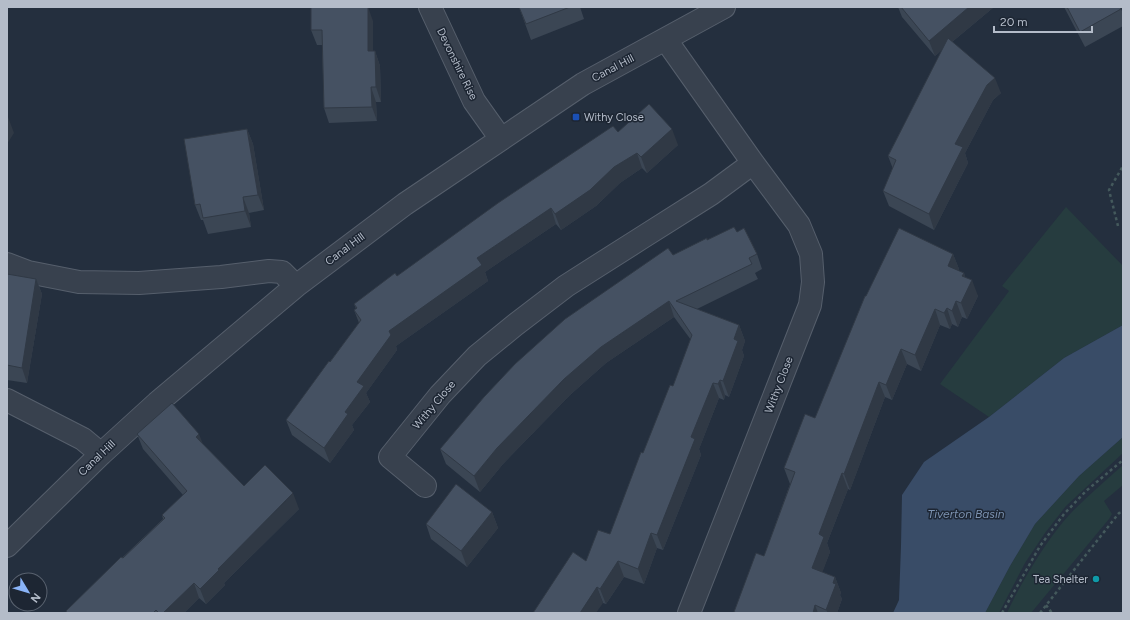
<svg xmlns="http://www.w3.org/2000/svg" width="1130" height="620" viewBox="0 0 1130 620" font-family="Figtree,sans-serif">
<rect width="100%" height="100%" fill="#242f3e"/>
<path fill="#263c3f" d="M1066 207 1123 266V325L1064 358 989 417 940 384 1009 291 1002 286Z
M1123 437V453L1066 506 1045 533 1025 563 999 613H985L1010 566 1035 524 1079 476Z
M1123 465V485L1104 501 1112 514 1109 519 1031 613H1007C1019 586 1041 550 1059 527 1077 504 1101 485 1123 465Z"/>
<path fill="#394c67" d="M1123 325V437L1079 476 1035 524 1010 566 985 613H893L899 600 901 546 902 495 924 462 989 417 1064 358Z"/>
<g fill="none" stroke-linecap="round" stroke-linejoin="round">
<g stroke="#565f6c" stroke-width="24">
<path id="minor" d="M430 7 474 101 501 139
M666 40 753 163 799 225 811 254 813 282 810 305 689 613
M7 264 28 272 79 282 139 283 221 277 269 271 282 272 296 286
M7 400 83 439 101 454
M425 486 390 457 440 395 477 356 515 325 566 286 643 237 711 194 753 163
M7 546 101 454 157 403 296 286 405 204 583 84 724 7"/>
</g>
<path stroke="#44595c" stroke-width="2.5" stroke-dasharray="3 3" stroke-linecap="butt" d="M1118 226 1109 190 1123 166
M1046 605 1052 613
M1002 613 1040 546 1064 514 1086 491 1123 460
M1040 613 1119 513 1123 512"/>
<use href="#minor" stroke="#38414e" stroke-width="22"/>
</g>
<path fill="#3b4654" d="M519 7H580L584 19 531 40Z
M898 7H994L952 42 1001 93 993 100 965 153 968 163 934 230 889 206 883 191 893 169 888 156 942 50 935 56 902 17Z
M1064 7H1120L1123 13V26L1085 47Z
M373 21V51H375L380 66 381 102H376L377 121 329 123 324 108 322 45H317L311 30Z
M247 129 253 144 264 210 249 213 251 227 208 234 203 220H201L195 205Z
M618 132 678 145 647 173 642 168 620 183 596 206 561 230 556 224 485 272 488 281 396 346 397 350 366 393 370 402 352 425 354 430 330 463 292 435 286 420 359 323 354 310 356 309 354 304Z
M737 232 757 254 762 269 755 273 758 279 697 309 739 325 745 341 742 350 744 356 729 397 725 395 724 400 719 398 699 449 701 455 663 550 657 548 644 584 624 577 606 604 603 603 586 561 610 534 643 453 673 386 691 340 674 317 606 363 570 395 503 464 480 492 446 464 440 449 673 255 707 240Z
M953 254 959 269 958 271 964 273 965 277 978 296 967 319 962 317 958 327 952 324 950 329 940 325 921 371 907 364 892 400 885 397 850 490 848 489 827 543 830 552 822 572 835 577 841 593 840 595 842 599 837 613H735L734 612 764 556 790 484 784 468 815 418 866 296Z
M7 274 36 279 42 294 27 383 7 380Z
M137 434 203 444 244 486 299 509 224 583 225 585 206 604 199 598 184 613H66V611L163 519 162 515 183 495 143 449Z
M492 512 498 528 467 567 431 539 426 524Z"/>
<path fill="#303945" d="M363 7H368L373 21V66L368 51Z
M969 7H994L935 56 929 41Z
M375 51 380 66 381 102 376 87Z
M995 78 1001 93 993 100 965 153 968 163 934 230 929 214 955 144 987 85Z
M371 87 376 102 377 121 372 107Z
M8 117 14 133 7 144V119Z
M247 129 253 144 264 210 258 195Z
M672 129 678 145 647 173 641 157Z
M637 153 642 168 620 183 596 206 561 230 555 214 614 167Z
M243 197 249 213 251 227 245 211Z
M551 208 556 224 485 272 488 281 396 346 397 350 366 393 370 402 352 425 354 430 330 463 324 448 345 412 357 382 389 331 477 258Z
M953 254 959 269 954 282 948 266Z
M964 273 969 287 972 280 978 296 967 319 961 303 962 276Z
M36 279 42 294 27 383 22 368Z
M669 301 674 317 606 363 570 395 503 464 480 492 474 476 497 448 564 379 601 347Z
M956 301 962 317 958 327 952 311Z
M947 308 952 324 950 329 944 313Z
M935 309 940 325 921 371 915 355Z
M739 325 745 341 742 350 744 356 729 397 723 381 734 339Z
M901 349 907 364 892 400 886 385Z
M720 380 725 395 724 400 718 384Z
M879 382 885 397 850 490 844 474Z
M713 383 719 398 699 449 701 455 663 550 657 535 691 437Z
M199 434 205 449 196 437Z
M842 473 848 489 827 543 830 552 818 584 812 568 819 534Z
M293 493 299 509 224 583 225 585 206 604 200 589 218 569Z
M492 512 498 528 467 567 461 551Z
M651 533 657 548 644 584 638 569Z
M618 561 624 577 606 604 600 589Z
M835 577 841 593 840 595 842 599 837 613H828L826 610 833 583Z
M194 583 199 598 184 613H163Z
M597 587 603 603 596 613H580Z
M815 605 818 613H813Z"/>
<path fill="#455162" stroke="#303945" d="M311 7H368V51H375L376 87H371L372 107 324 108 322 30H311Z
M519 7H570L526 24Z
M901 7H969L929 41Z
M1067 7H1120L1121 9 1080 32Z
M948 38 995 78 987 85 955 144 963 147 929 214 883 191 896 160 888 156Z
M649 104 672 129 641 157 637 153 614 167 590 190 555 214 551 208 477 258 482 265 389 331 391 335 357 382 364 386 345 412 348 414 324 448 286 420 329 361 330 362 361 320 354 310 357 308 354 304 395 273 397 276 498 203 613 126 618 132Z
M247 129 258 195 243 197 245 211 203 218 200 204 195 205 184 139Z
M734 227 737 232 744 228 757 254 749 258 752 264 676 301 739 325 734 339 738 341 723 381 720 380 718 384 713 383 691 437 695 439 657 535 651 533 638 569 618 561 600 589 597 587 580 613H533L573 552 586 561 598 530 610 534 641 452 643 453 670 385 673 386 692 335 669 301 601 347 564 379 497 448 474 476 440 449 484 397 515 364 565 319 668 248 673 255 707 238V240Z
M899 228 953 254 948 266 964 273 962 276 972 280 961 303 956 301 952 311 947 308 944 313 935 309 915 355 901 349 886 385 879 382 844 474 842 473 819 534 824 537 812 568 835 577 833 583 836 584 826 610 815 605 813 613H738L734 612 756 553 764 556 795 472 784 468 805 414 815 418 865 296H866Z
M7 274 36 279 22 368 7 365Z
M172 403 199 434 196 437 244 486 265 465 293 493 218 569 219 570 200 589 194 583 163 613H159L156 610 153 613H67L66 611 121 557 123 558 165 518 162 515 187 491 137 434Z
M456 484 492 512 461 551 426 524Z"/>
<rect fill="#1a4fb4" stroke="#1d2633" stroke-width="1.5" x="572" y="113" width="8" height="8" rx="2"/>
<circle fill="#0f9aa8" stroke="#1d2633" stroke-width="1.5" cx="1096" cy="579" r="4"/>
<g text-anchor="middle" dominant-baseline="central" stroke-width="3" stroke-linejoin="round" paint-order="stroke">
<g font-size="11" fill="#b4bcc9" stroke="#1d2633">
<text transform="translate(457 64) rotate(64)">Devonshire Rise</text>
<text transform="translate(613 68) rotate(-28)">Canal Hill</text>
<text transform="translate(345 249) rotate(-37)">Canal Hill</text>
<text transform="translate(779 385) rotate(-69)">Withy Close</text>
<text transform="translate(434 405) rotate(-50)">Withy Close</text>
<text transform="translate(97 458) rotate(-44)">Canal Hill</text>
</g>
<g font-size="11" fill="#b4bcc9" stroke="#1d2633" text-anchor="start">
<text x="584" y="117">Withy Close</text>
<text x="1088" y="579" text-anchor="end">Tea Shelter</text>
</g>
<g font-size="12" font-style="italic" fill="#7c92b1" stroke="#1d2633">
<text x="966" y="514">Tiverton Basin</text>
</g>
</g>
<rect width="1130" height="620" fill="none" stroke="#b4bcc9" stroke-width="16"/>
<g transform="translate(28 592) rotate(128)"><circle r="19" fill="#1d2633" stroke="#59626f"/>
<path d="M0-3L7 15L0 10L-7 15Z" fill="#8ab4f8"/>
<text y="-6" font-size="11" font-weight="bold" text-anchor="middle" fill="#b4bcc9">N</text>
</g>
<path d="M994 26v6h98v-6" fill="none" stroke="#b4bcc9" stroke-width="2"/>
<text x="1000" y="26" font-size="12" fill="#b4bcc9" stroke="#1d2633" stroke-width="3" paint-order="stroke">20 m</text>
</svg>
